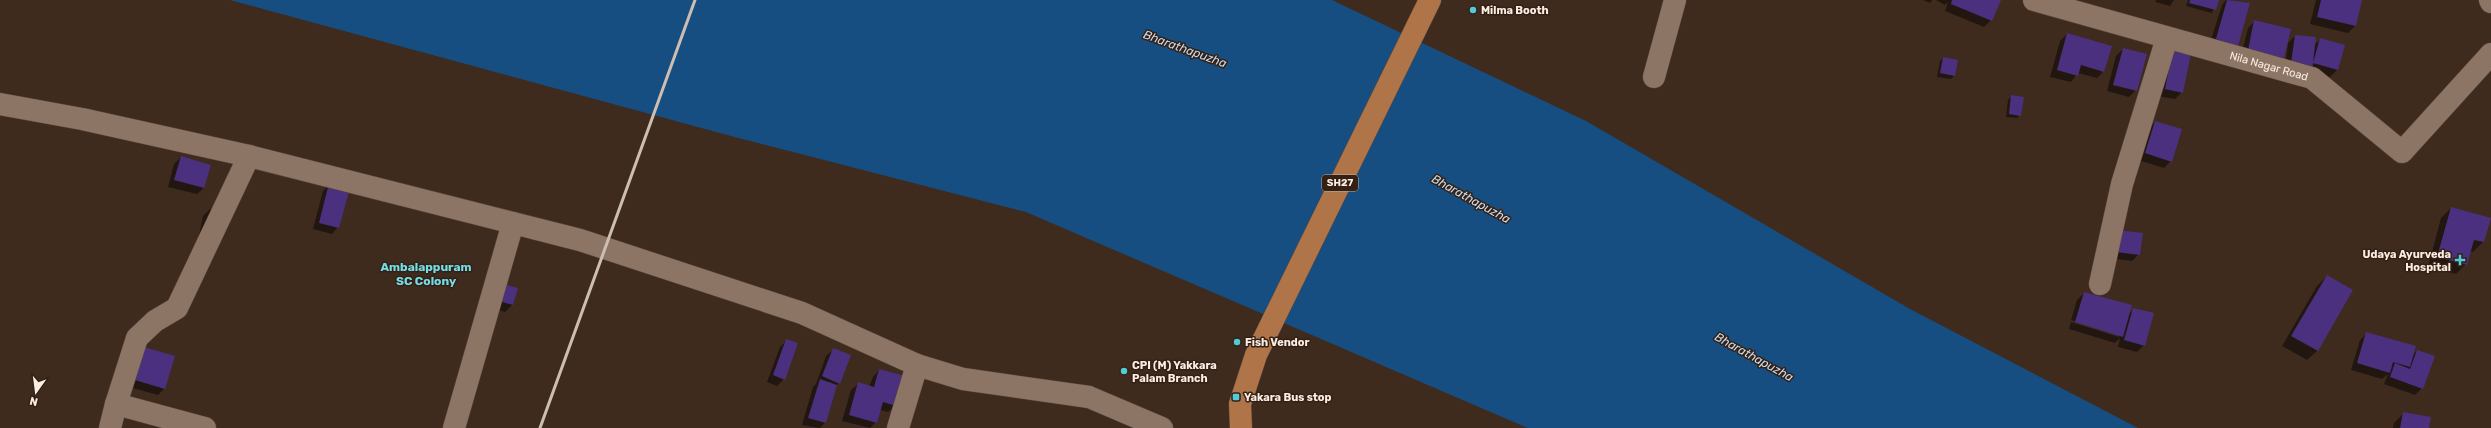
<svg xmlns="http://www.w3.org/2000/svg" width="2491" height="428" viewBox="0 0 2491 428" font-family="Rubik,sans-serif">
<rect width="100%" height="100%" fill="#3f2b1e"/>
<path fill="#164e81" d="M230 0H1332L1586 121 1910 309 2138 428H1528L1026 212 731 136Z"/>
<path fill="#0007" d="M1923 0H1932L1930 3Z
M1936 0H2000L1991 20 1984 27 1945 11 1948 2 1945 5Z
M2156 0H2174L2170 6 2155 2Z
M2188 0H2217L2212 13 2186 6Z
M2226 0 2249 4 2237 45 2209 46 2222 5Z
M2316 0H2361L2355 26 2348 33 2310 24Z
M2255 21 2283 57 2276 64 2241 56 2248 28Z
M2067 34 2104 71 2097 78 2078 73 2071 82 2050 77 2060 41Z
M2295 36 2314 45 2321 39 2337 70 2330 77 2312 71 2284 76 2288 43Z
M2123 49 2136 90 2129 97 2107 91 2116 56Z
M2166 57 2182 92 2175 99 2158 96Z
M1943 58 1954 76 1951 79 1937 77 1940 61Z
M2012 96 2020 115 2017 118 2006 117 2008 100Z
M2155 122 2171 161 2164 168 2138 160 2148 129Z
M181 157 204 188 197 194 168 187 174 164Z
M330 184 338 227 332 234 313 229 323 191Z
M2451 208 2489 219 2483 242 2473 252 2470 251 2466 264 2456 274 2428 267 2441 218Z
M210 209 225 212 198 240 203 216Z
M2118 231 2139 254 2132 261 2109 258Z
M2327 276 2352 290 2317 351 2307 360 2282 346 2317 286Z
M517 289 512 305 505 312 479 304Z
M2084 293 2129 314 2134 309 2144 345 2137 352 2118 347 2120 338 2115 343 2069 329 2071 322 2119 337V335L2071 320 2077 300Z
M2367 333 2411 357 2417 351 2422 388 2415 395 2384 384 2388 374 2382 379 2351 370 2360 340Z
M787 340 784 379 777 386 767 382 780 347Z
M138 346 165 388 158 395 122 385Z
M833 350 839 383 836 386 825 423 820 428 802 425 813 387 816 384 826 356Z
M879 370 895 406 888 412 880 410 876 422 870 428 842 421 851 390 858 384 869 387 873 377Z
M2404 413 2428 428H2393L2394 423Z"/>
<path fill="#4a307f" d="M1952 0H2001L1992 21 1951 4Z
M2190 0H2219L2216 10 2189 3Z
M2227 0 2250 3 2238 46 2216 39Z
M2321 0H2362L2356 26 2317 17Z
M2254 20 2291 29 2284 58 2248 50Z
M2067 33 2112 46 2104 72 2081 65 2078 76 2057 70Z
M2295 35 2316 37 2312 72 2290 70Z
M2320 38 2345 45 2338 70 2313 63Z
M2123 48 2147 54 2137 91 2113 85Z
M2173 49 2191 53 2183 93 2165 89Z
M1943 57 1958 60 1955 76 1940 73Z
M2011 95 2024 97 2021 116 2009 114Z
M2155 121 2182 129 2172 162 2145 153Z
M181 156 211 165 204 188 174 180Z
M329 183 350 188 339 228 319 223Z
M2451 207 2491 218 2484 242 2474 240 2467 265 2437 257Z
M2118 230 2143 233 2140 255 2116 252Z
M2327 275 2353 290 2318 351 2291 336Z
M490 280 518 288 513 305 485 297Z
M2084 292 2132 305 2123 337 2075 322Z
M2133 308 2154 313 2145 346 2124 340Z
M2366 332 2416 346 2410 367 2393 362 2390 373 2357 363Z
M786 339 798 343 785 380 773 375Z
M137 345 175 356 165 389 128 378Z
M833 348 851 355 840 384 822 376Z
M2417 350 2435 356 2423 389 2390 377 2395 363 2410 369Z
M879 369 905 376 896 406 883 402 877 423 849 415 858 382 874 387Z
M820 379 837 385 826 423 808 418Z
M2403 412 2431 417 2429 428H2400Z"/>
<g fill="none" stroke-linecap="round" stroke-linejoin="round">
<g stroke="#59473c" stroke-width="23">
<g id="minor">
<path id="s1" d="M2034 0 2312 78 2402 152 2491 54"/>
<path d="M2490 0 2491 2"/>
<path d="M1654 77 1675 0"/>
<path d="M0 104 82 119 249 156 580 240 802 313 917 365 963 379 1089 397 1162 428"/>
<path d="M2100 284 2122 184 2167 38"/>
<path d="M110 428 116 404"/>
<path d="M205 428 116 404 137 338 155 321 177 308 249 156"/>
<path d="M454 428 513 223"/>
<path d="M898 428 917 365"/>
</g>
</g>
<g stroke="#59473c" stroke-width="23">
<path id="major" d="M1241 428 1240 404 1256 355 1430 0"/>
</g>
<use href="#minor" stroke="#8d7565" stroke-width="22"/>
<use href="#major" stroke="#af7448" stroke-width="22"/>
<path stroke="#cdbeb4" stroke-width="3" d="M540 428 695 0"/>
</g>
<g fill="#52cbd8" stroke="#352114" stroke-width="1.5">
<circle cx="1473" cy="10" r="4"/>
<path d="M2458 254h4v4h4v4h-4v4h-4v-4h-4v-4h4z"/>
<circle cx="1237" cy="342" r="4"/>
<circle cx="1124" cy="371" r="4"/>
<rect x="1232" y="393" width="8" height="8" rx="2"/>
</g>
<g text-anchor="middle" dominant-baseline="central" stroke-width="3" stroke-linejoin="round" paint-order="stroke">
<rect fill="#352114" stroke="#bfb0a6" stroke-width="1" x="1322" y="175" width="36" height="16" rx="3"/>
<g font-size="10" font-weight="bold" fill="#faede4">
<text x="1340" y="183">SH27</text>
</g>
<g font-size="11" font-weight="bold" fill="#faede4" stroke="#352114" text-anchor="start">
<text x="1481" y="10">Milma Booth</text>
<text x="2451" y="254" text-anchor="end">Udaya Ayurveda<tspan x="2451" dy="13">Hospital</tspan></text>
<text x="1245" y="342">Fish Vendor</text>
<text x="1132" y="365">CPI (M) Yakkara<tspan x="1132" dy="13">Palam Branch</tspan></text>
<text x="1244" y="397">Yakara Bus stop</text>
</g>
<g font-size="11" fill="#faede4" stroke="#352114">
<text stroke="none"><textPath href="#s1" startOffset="244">Nila Nagar Road</textPath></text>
</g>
<g font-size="12" font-style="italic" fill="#cbdcef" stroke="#352114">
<text transform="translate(1185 49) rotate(20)">Bharathapuzha</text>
<text transform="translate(1471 199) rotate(29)">Bharathapuzha</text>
<text transform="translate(1754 357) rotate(29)">Bharathapuzha</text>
</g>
<g font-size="12" font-weight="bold" fill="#73dee9" stroke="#352114">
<text x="426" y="267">Ambalappuram<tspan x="426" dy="14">SC Colony</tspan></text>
</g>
</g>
<g transform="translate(36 392) rotate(194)" stroke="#352114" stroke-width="3" paint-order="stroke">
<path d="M0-3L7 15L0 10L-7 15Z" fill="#faede4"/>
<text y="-6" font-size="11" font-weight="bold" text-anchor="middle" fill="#faede4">N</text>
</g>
</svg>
